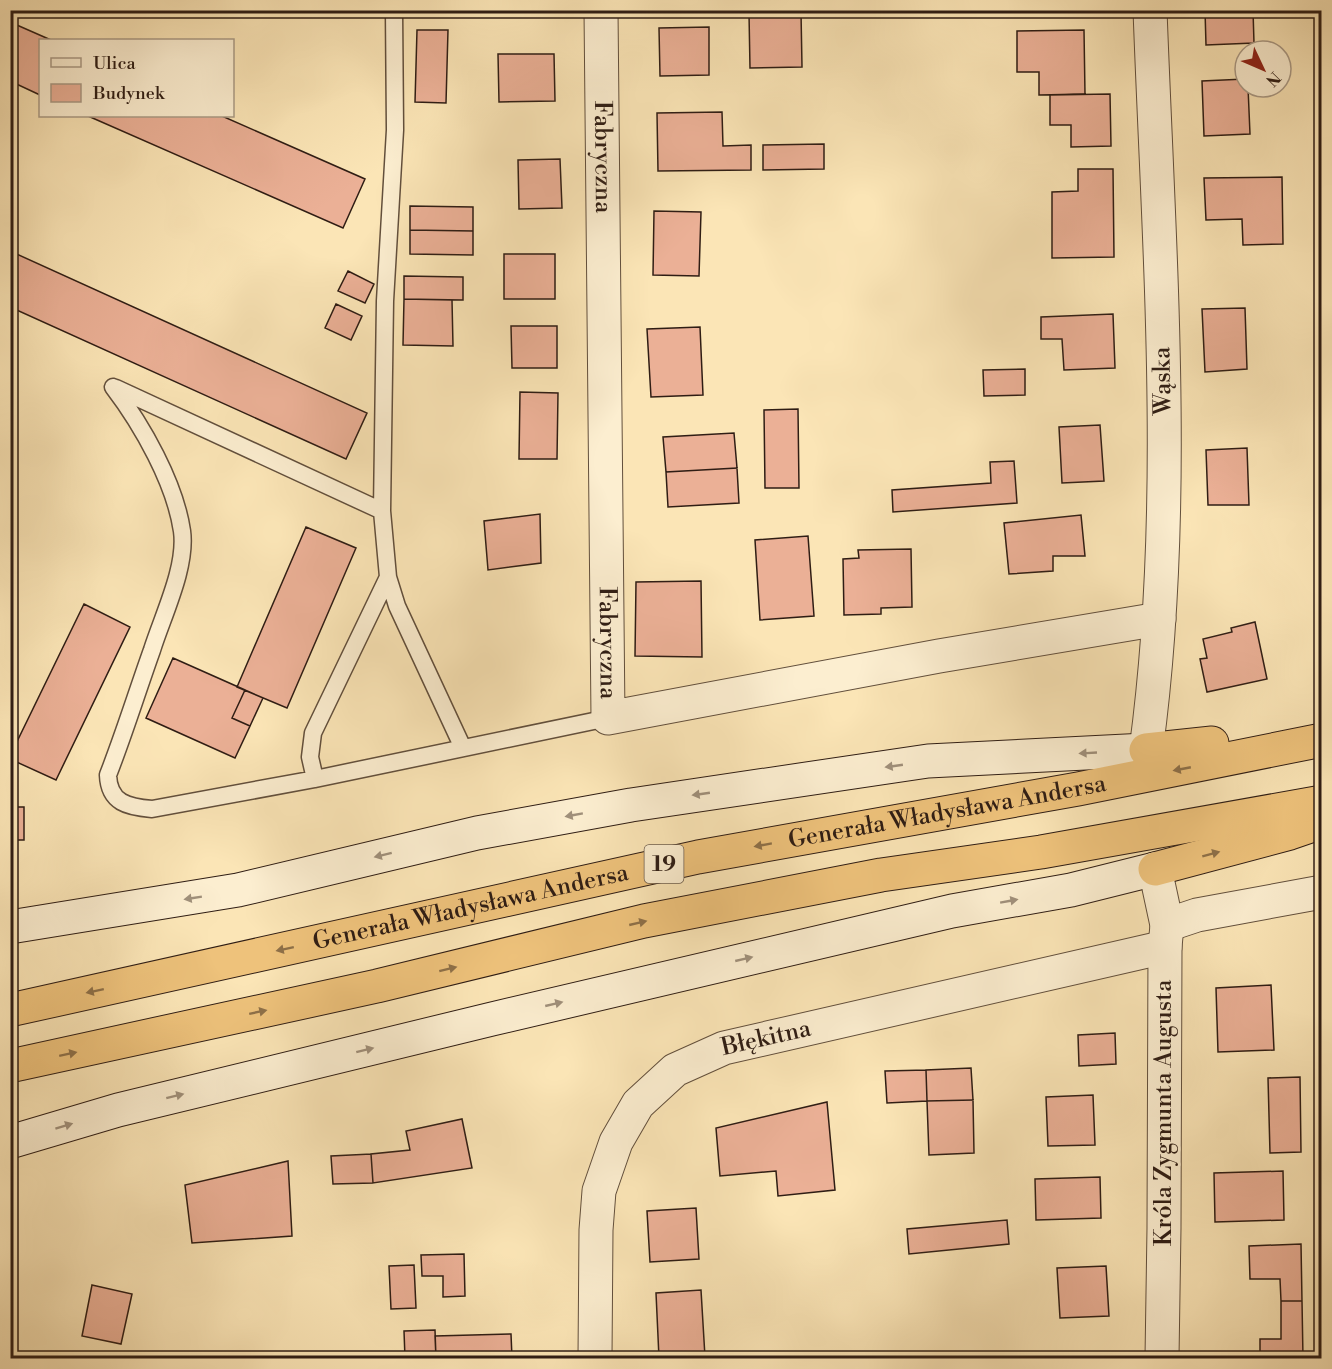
<svg xmlns="http://www.w3.org/2000/svg" width="1332" height="1369" viewBox="0 0 1332 1369" font-family="'Libre Bodoni',serif">
<rect width="100%" height="100%" fill="#fbe5b6"/>
<filter id="stains"><feTurbulence type="fractalNoise" baseFrequency=".00333" numOctaves="4"/><feColorMatrix values="0 0 0 0 .2 0 0 0 0 .09 0 0 0 0 .02 0 0 0 .5 -.17"/></filter>
<radialGradient id="worn" r=".72"><stop offset=".6" stop-color="#630" stop-opacity="0"/><stop offset="1" stop-color="#630" stop-opacity=".3"/></radialGradient>
<path fill="#ebb096" stroke="#2f1d14" stroke-width="1.5" d="M1205 10H1253L1254 43 1206 45Z
M801 12 802 67 750 68 749 13Z
M10 22 51 40H40V95L10 81Z
M709 27V75L660 76 659 28Z
M417 30H448L446 103 415 102Z
M1084 30 1085 94 1039 95V72H1017V31Z
M498 54H554L555 101 499 102Z
M1245 79V87H1248L1250 134 1204 136 1202 81Z
M1110 94 1111 146 1071 147V125H1050V95Z
M722 112 723 146 751 145V170L658 171 657 113Z
M88 116H222L365 179 343 228Z
M824 144V169L763 170V145Z
M560 159 562 208 519 209 518 160Z
M1078 169H1113L1114 257 1052 258V192L1078 191Z
M1282 177 1283 244 1243 245 1242 219 1206 220 1204 178Z
M410 206 473 207V231L410 230Z
M654 211 701 212 699 276 653 275Z
M410 230 473 231V255L410 254Z
M10 251 367 413 346 459 10 307Z
M504 254H555V299H504Z
M348 271 374 284 365 303 338 291Z
M404 276 463 277V300L404 299Z
M404 299 452 300 453 346 403 345Z
M336 304 362 316 351 340 325 328Z
M1245 308 1247 369 1205 372 1202 309Z
M1113 314 1115 368 1064 370 1062 339H1041V317Z
M511 326H557V368H512Z
M700 327 703 395 651 397 647 329Z
M1025 369V395L984 396 983 370Z
M520 392 558 393 557 459H519Z
M798 409 799 488H765L764 410Z
M1100 425 1104 481 1062 483 1059 427Z
M734 433 737 468 666 472 663 437Z
M1247 448 1249 505H1208L1206 450Z
M1014 461 1017 503 893 512 892 490 991 483 990 462Z
M737 468 739 503 668 507 666 472Z
M540 514 541 563 488 570 484 521Z
M1081 515 1085 556H1053V571L1009 574 1004 523Z
M306 527 356 548 287 708 237 687Z
M808 536 814 616 760 620 755 540Z
M911 549 912 607 881 608V614L844 615 843 559 859 558 858 550Z
M701 581 702 657 635 656 636 582Z
M84 604 130 627 56 780 10 759V756Z
M1255 622 1267 679 1207 692 1200 659 1207 658 1203 639 1232 632 1231 628Z
M173 658 245 690 232 718 250 726 235 758 146 718Z
M245 690 263 698 250 726 232 718Z
M10 807H24V840H10Z
M1316 918H1322V962H1317Z
M1271 985 1274 1050 1218 1052 1216 988Z
M1115 1033 1116 1064 1079 1066 1078 1035Z
M971 1068 973 1100 927 1101 926 1070Z
M926 1070 927 1101 887 1103 885 1071Z
M1300 1077 1301 1152 1270 1153 1268 1078Z
M1093 1095 1095 1145 1048 1146 1046 1097Z
M973 1100 974 1153 929 1155 927 1101Z
M827 1102 835 1190 778 1196 776 1171 720 1176 716 1128Z
M462 1119 472 1168 373 1183 371 1154 410 1150 406 1131Z
M371 1154 373 1183 333 1184 331 1156Z
M288 1161 292 1236 192 1243 185 1185Z
M1283 1171 1284 1220 1215 1222 1214 1173Z
M1100 1177 1101 1218 1036 1220 1035 1179Z
M696 1208 699 1259 650 1262 647 1211Z
M1007 1220 1009 1244 909 1254 907 1229Z
M1301 1244 1302 1301H1281L1280 1279H1250L1249 1246Z
M464 1254 465 1296 443 1297V1276H422L421 1255Z
M414 1265 416 1308 391 1309 389 1266Z
M1106 1266 1109 1316 1060 1318 1057 1268Z
M92 1285 132 1294 121 1344 82 1336Z
M701 1290 705 1357 659 1358 656 1293Z
M1281 1301H1302L1303 1358H1260V1339H1281Z
M435 1330 436 1358H405L404 1331Z
M511 1334 512 1358H436L435 1336Z"/>
<g fill="none" stroke-linecap="round" stroke-linejoin="round">
<g stroke="#624f3c" stroke-width="19">
<path id="service" d="M113 387C142 425 175 483 182 531 187 567 163 615 152 650 137 692 124 734 108 775 109 803 128 807 152 809L315 779 608 718
M116 388 382 511
M388 577 397 606 463 748
M315 779 310 757 313 733 388 577 382 511 385 301 395 130 394 10"/>
</g>
<g stroke="#624f3c" stroke-width="35">
<g id="minor">
<path id="s1" d="M601 10 608 718 939 656 1159 619"/>
<path d="M1146 750C1179 507 1159 255 1150 10"/>
<path d="M1155 869 1167 925 1165 947 1164 1228 1162 1358"/>
<path d="M1167 925 1197 915 1322 892"/>
<path id="s2" d="M595 1358 596 1230 599 1191 616 1142 638 1104 675 1070 724 1048 1165 947"/>
</g>
</g>
<g stroke="#2f1d14" stroke-width="35">
<path id="secondary" d="M10 927 238 890 477 833 631 805 928 761 1146 750
M10 1142 118 1110 492 1019 952 911 1071 890 1155 869"/>
</g>
<g stroke="#2f1d14" stroke-width="35">
<g id="trunk">
<path d="M1146 750 1212 743"/>
<path d="M1155 869 1290 833 1322 822"/>
<path id="s3" d="M10 1010 698 857 1078 789 1322 740"/>
<path d="M10 1066 377 986 644 921 881 875 1041 852 1322 802"/>
</g>
</g>
<use href="#service" stroke="#fceed0" stroke-width="16"/>
<use href="#minor" stroke="#fceed0" stroke-width="33"/>
<use href="#secondary" stroke="#fceed0" stroke-width="33"/>
<use href="#trunk" stroke="#eec27b" stroke-width="33"/>
</g>
<defs><path id="oneway-solid" d="M-6-.8H1V-3.2L6.5 0L1 3.2V.8H-6Z" transform="scale(1.5)"/></defs>
<g fill="#a0907b">
<use href="#oneway-solid" transform="translate(1088 753) rotate(177)"/>
<use href="#oneway-solid" transform="translate(894 766) rotate(172)"/>
<use href="#oneway-solid" transform="translate(701 794) rotate(172)"/>
<use href="#oneway-solid" transform="translate(574 815) rotate(170)"/>
<use href="#oneway-solid" transform="translate(383 855) rotate(166)"/>
<use href="#oneway-solid" transform="translate(193 898) rotate(171)"/>
<use href="#oneway-solid" transform="translate(1009 901) rotate(-10)"/>
<use href="#oneway-solid" transform="translate(744 959) rotate(-13)"/>
<use href="#oneway-solid" transform="translate(554 1004) rotate(-13)"/>
<use href="#oneway-solid" transform="translate(365 1050) rotate(-14)"/>
<use href="#oneway-solid" transform="translate(175 1096) rotate(-14)"/>
<use href="#oneway-solid" transform="translate(64 1126) rotate(-17)"/>
</g>
<g fill="#8e7048">
<use href="#oneway-solid" transform="translate(1182 769) rotate(169)"/>
<use href="#oneway-solid" transform="translate(763 845) rotate(170)"/>
<use href="#oneway-solid" transform="translate(1211 854) rotate(-15)"/>
<use href="#oneway-solid" transform="translate(638 923) rotate(-13)"/>
<use href="#oneway-solid" transform="translate(285 949) rotate(168)"/>
<use href="#oneway-solid" transform="translate(448 969) rotate(-14)"/>
<use href="#oneway-solid" transform="translate(95 991) rotate(168)"/>
<use href="#oneway-solid" transform="translate(258 1012) rotate(-12)"/>
<use href="#oneway-solid" transform="translate(68 1054) rotate(-12)"/>
</g>
<g text-anchor="middle" dominant-baseline="central" stroke-width="5" stroke-linejoin="round" paint-order="stroke">
<rect fill="#fceed0" stroke="#6c5c4c" stroke-width="1.5" x="644.5" y="845" width="39" height="38" rx="4.5"/>
<g font-size="22" font-weight="bold" fill="#2f1d14">
<text x="664" y="864">19</text>
</g>
<g font-size="24" fill="#2f1d14" stroke="#fceed0">
<text stroke="none"><textPath href="#s1" startOffset="147">Fabryczna</textPath></text>
<text transform="translate(1163 381) rotate(-91)">Wąska</text>
<text stroke="none"><textPath href="#s1" startOffset="633">Fabryczna</textPath></text>
<text stroke="none"><textPath href="#s3" startOffset="958">Generała Władysława Andersa</textPath></text>
<text stroke="none"><textPath href="#s3" startOffset="472">Generała Władysława Andersa</textPath></text>
<text stroke="none"><textPath href="#s2" startOffset="410">Błękitna</textPath></text>
<text transform="translate(1164 1113) rotate(-90)">Króla Zygmunta Augusta</text>
</g>
</g>
<rect width="1332" height="1369" fill="none" stroke="#fbe5b6" stroke-width="36"/>
<rect x="12" y="12" width="1308" height="1345" fill="none" stroke="#2f1d14" stroke-width="3"/>
<rect x="18" y="18" width="1296" height="1333" fill="none" stroke="#2f1d14" stroke-width="1.5"/>
<rect x="39" y="39" width="195" height="78" fill="#fceed0" stroke="#aa9a85" stroke-width="1.5"/>
<rect x="51" y="58" width="30" height="9" fill="#fceed0" stroke="#aa9a85" stroke-width="1.5"/>
<text x="93" y="69" font-size="18" fill="#2f1d14">Ulica</text>
<rect x="51" y="84" width="30" height="18" fill="#ebb096" stroke="#aa9a85" stroke-width="1.5"/>
<text x="93" y="99" font-size="18" fill="#2f1d14">Budynek</text>
<g transform="translate(1263 69) rotate(134)"><circle r="28" fill="#fceed0" stroke="#aa9a85" stroke-width="1.5"/>
<path d="M0-4.5L10 22L0 15L-10 22Z" fill="#8f2418"/>
<text y="-9" font-size="16" font-weight="bold" text-anchor="middle" fill="#2f1d14">N</text>
</g>
<rect width="100%" height="100%" filter="url(#stains)"/>
<rect width="100%" height="100%" fill="url(#worn)"/>
</svg>
